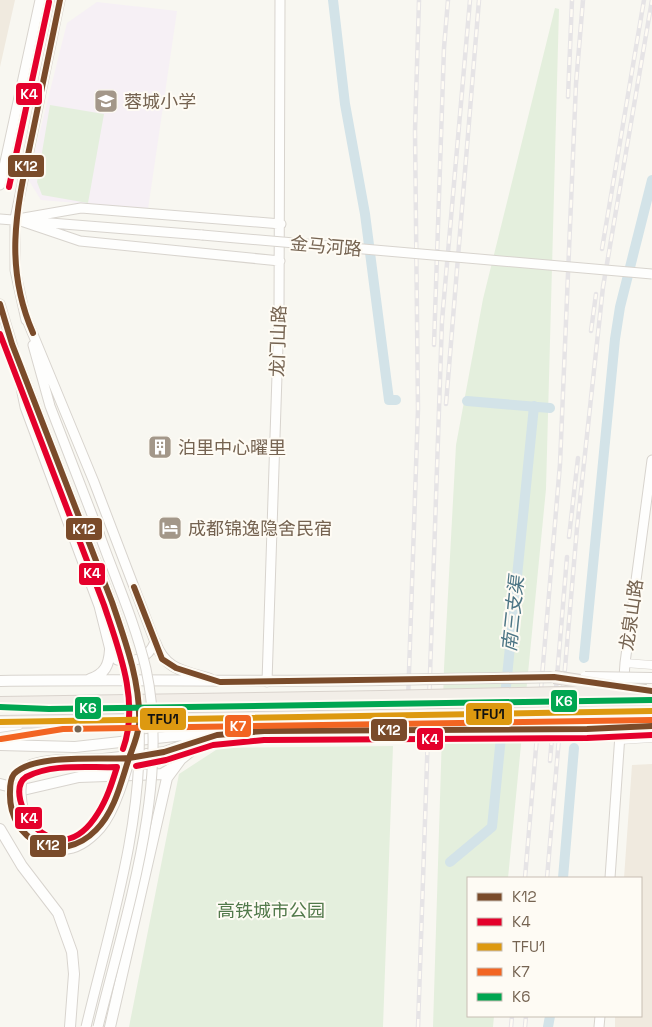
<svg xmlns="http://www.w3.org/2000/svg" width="652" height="1027" viewBox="0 0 652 1027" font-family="'Space Grotesk','Noto Sans SC',sans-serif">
<rect width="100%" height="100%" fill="#f8f7f1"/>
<path fill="#f0eadf" d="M0 0H15L0 67Z
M652 764V1027H615V1016H641V878H624L632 765Z"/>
<path fill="#f6f0f5" d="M97 2 177 11 148 209 41 200 28 179 67 23Z"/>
<path fill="#e4efdd" d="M555 8 559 9 546 489 508 878H468V1016H494L493 1027H433L444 668 456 445 483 299Z
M50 105 104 114 88 203 42 195 37 182Z
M393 746 383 1027H129L179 774 219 748Z"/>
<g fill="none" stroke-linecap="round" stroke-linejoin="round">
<path stroke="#d3e3e8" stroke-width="10" d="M333 0 345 104 365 214 389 400H396
M467 401 550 408
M584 658 615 339 620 307 652 180
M450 862 492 827 534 406
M563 878 574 748
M548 1027 550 1016"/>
<g stroke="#d8d4ce" stroke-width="5.5">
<path id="service" d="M0 730 20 727"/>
</g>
<g stroke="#d8d4ce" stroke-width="9">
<path id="minor" d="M625 663 652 665
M620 740 652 738"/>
</g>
<g stroke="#d8d4ce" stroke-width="11">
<path id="tertiary" d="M0 185 40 0
M0 219 202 235
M15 219 80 241 280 261
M18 219 81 208 281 224
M0 304 13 347
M26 320 15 270V219L60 0
M0 339 12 344
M12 344 25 407 99 606 110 650 117 660C136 662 147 660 155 642L94 482 25 315
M33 345 50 406 99 533
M21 369 87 539
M267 682 279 314 280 0
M610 878 625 663 652 460
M599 1027 600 1016"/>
</g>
<g stroke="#d8d4ce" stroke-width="12">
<path id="secondary" d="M155 642C165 670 184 671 210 679
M90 679C105 674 109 665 110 650
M0 681C127 679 255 682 382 680
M0 745 75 747 202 733 382 731
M103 759 165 752 203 738
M0 784 23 790 79 777 162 774 172 768
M0 829 22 866 58 913 72 952 74 974 70 1027
M110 1027 167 778 181 759 211 735"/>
</g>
<g stroke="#d9d3cd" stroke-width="14">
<path id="trunk" d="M0 703 382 697
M0 722 382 716"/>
</g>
<use href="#service" stroke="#fefefd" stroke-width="4"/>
<use href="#minor" stroke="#fefefd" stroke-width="8"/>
<use href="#tertiary" stroke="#fefefd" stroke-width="9"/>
<use href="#secondary" stroke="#fefefd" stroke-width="10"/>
<use href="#trunk" stroke="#f2eee8" stroke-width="12"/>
<g stroke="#e6e4e6" stroke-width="4.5">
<path id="rail" d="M568 97 572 0
M602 249 644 0
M591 331 596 294
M434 345 444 48 448 0
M446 404 479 0
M569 537 578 458
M407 730 418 409 415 131 419 0
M550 761 567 557
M525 878 560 464 576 84 583 0
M547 878 577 528 603 287 652 0
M418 1027 442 321 470 0
M511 1027 512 1016
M525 1027 526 1016"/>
</g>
<use href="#rail" stroke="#fefbf4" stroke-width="2.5" stroke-dasharray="8" stroke-linecap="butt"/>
<g stroke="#d8d4ce" stroke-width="11" stroke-linecap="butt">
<path id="tertiary-bridge" d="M202 235 652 274
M86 1027C109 930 143 825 139 725 136 660 111 598 87 539
M98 1027C125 916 171 783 146 669 135 622 115 578 99 533"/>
</g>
<g stroke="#d8d4ce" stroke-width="12" stroke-linecap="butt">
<path id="secondary-bridge" d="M585 677 652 678
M382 680 561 677
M618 727 652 726
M382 731 593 728
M103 759C80 760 54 758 31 765 0 788 42 893 100 828 119 806 130 754 139 725"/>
</g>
<g stroke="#d9d3cd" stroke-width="14" stroke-linecap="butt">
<path id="trunk-bridge" d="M554 677 612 686
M382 697 647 691
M382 716 652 711
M587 729 643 718"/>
</g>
<use href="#tertiary-bridge" stroke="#fefefd" stroke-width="9"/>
<use href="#secondary-bridge" stroke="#fefefd" stroke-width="10"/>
<use href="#trunk-bridge" stroke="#f2eee8" stroke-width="12"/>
<g stroke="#fefbf4" stroke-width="10">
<path id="bus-1" d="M0 304 12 344 112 602C125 640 141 683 139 724 138 736 133 747 129 758
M33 333C2 262 18 203 33 131 42 87 51 44 60 0
M134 587 162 659 176 668 220 682 554 677 652 691
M129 758C121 782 115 811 96 830 61 866 8 842 10 792 10 787 10 779 14 774 34 753 101 760 129 758Z
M129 758 164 752 217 735 264 731 587 729 652 726"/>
</g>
<g stroke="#fefbf4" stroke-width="10">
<path id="bus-2" d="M9 187 49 2
M0 334 104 605C119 650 140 702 123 749
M136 766 166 760 213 745 264 740 587 738 652 735
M117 767C112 783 107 799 98 813 55 883 0 795 26 777 52 763 89 768 117 767Z"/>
</g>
<g stroke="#fefbf4" stroke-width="10">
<path id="bus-3" d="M0 722 652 711"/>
</g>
<g stroke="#fefbf4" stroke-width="10">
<path id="bus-4" d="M1 739 63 729 652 720"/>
</g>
<g stroke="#fefbf4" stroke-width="10">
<path id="bus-5" d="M0 707 49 709 652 700"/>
</g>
<use href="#bus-1" stroke="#7a4b2a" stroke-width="6"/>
<use href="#bus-2" stroke="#e4002b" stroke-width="6"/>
<use href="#bus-3" stroke="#dd9910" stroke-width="6"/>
<use href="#bus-4" stroke="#f26522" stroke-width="6"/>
<use href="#bus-5" stroke="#00a651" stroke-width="6"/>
</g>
<defs>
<g id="school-square" transform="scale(1.25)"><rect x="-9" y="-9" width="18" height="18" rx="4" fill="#a39789" stroke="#fefbf4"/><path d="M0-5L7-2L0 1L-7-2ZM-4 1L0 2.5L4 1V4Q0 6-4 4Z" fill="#fff"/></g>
<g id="building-square" transform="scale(1.25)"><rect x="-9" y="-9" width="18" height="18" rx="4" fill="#a39789" stroke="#fefbf4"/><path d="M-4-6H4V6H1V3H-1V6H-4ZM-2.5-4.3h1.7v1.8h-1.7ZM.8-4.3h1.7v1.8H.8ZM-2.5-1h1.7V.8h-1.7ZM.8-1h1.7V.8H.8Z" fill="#fff"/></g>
<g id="hotel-square" transform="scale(1.25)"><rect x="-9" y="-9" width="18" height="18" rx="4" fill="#a39789" stroke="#fefbf4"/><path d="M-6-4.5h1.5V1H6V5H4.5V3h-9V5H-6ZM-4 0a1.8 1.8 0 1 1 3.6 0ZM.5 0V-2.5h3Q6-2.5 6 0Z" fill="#fff"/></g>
</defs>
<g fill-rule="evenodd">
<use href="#school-square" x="106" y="101"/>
<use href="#building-square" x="160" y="447"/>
<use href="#hotel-square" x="170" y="528"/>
</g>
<circle fill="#756351" stroke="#fefbf4" stroke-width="2" cx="78" cy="729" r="4.5"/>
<g text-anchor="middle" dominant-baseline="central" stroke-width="4" stroke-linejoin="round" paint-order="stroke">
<g font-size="18" fill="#756351" stroke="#fefbf4" text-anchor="start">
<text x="124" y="101">蓉城小学</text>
<text x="178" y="447">泊里中心曜里</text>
<text x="188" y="528">成都锦逸隐舍民宿</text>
</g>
<g font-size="18" fill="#756351" stroke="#fefbf4">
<text transform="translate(326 246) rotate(5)">金马河路</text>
<text transform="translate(278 341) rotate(-88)">龙门山路</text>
<text transform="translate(631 615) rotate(-82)">龙泉山路</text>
</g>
<g font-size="18" fill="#52794b" stroke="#fefbf4">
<text x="271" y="910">高铁城市公园</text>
</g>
<g font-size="19" font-style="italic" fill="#4c7585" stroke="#fefbf4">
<text transform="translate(513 614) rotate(-84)">南三支渠</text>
</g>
</g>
<g stroke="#fefbf4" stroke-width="2">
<rect x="15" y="82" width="28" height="24" rx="5" fill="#e4002b"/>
<rect x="7" y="154" width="38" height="24" rx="5" fill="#7a4b2a"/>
<rect x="65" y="517" width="38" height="24" rx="5" fill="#7a4b2a"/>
<rect x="78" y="562" width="28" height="24" rx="5" fill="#e4002b"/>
<rect x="550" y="689" width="28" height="24" rx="5" fill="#00a651"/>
<rect x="74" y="696" width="28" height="24" rx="5" fill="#00a651"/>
<rect x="465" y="702" width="48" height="24" rx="5" fill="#dd9910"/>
<rect x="139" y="707" width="48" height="24" rx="5" fill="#dd9910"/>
<rect x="224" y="714" width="28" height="24" rx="5" fill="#f26522"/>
<rect x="370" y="718" width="38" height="24" rx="5" fill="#7a4b2a"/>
<rect x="416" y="727" width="28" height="24" rx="5" fill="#e4002b"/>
<rect x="14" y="806" width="29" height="24" rx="5" fill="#e4002b"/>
<rect x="29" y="834" width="38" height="24" rx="5" fill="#7a4b2a"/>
</g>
<g font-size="14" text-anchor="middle" font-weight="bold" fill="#fff">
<text x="29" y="99">K4</text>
<text x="26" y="171">K12</text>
<text x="84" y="534">K12</text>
<text x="92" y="578">K4</text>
<text x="564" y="706">K6</text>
<text x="88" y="713">K6</text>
<text x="238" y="731">K7</text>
<text x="389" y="735">K12</text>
<text x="430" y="744">K4</text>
<text x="29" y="823">K4</text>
<text x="48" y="850">K12</text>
</g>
<g font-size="14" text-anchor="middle" font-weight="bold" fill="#111">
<text x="489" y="719">TFU1</text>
<text x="163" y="724">TFU1</text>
</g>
<rect x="467" y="877" width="175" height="140" fill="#fefbf4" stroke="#c7beb3"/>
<rect x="477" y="893" width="25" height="8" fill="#7a4b2a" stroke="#c7beb3"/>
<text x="512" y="902" font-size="15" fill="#756351">K12</text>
<rect x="477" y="918" width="25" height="8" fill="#e4002b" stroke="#c7beb3"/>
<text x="512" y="927" font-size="15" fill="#756351">K4</text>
<rect x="477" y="943" width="25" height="8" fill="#dd9910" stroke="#c7beb3"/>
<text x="512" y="952" font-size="15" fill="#756351">TFU1</text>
<rect x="477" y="968" width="25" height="8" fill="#f26522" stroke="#c7beb3"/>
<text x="512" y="977" font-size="15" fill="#756351">K7</text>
<rect x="477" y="993" width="25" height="8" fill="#00a651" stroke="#c7beb3"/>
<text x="512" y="1002" font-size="15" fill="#756351">K6</text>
</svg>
